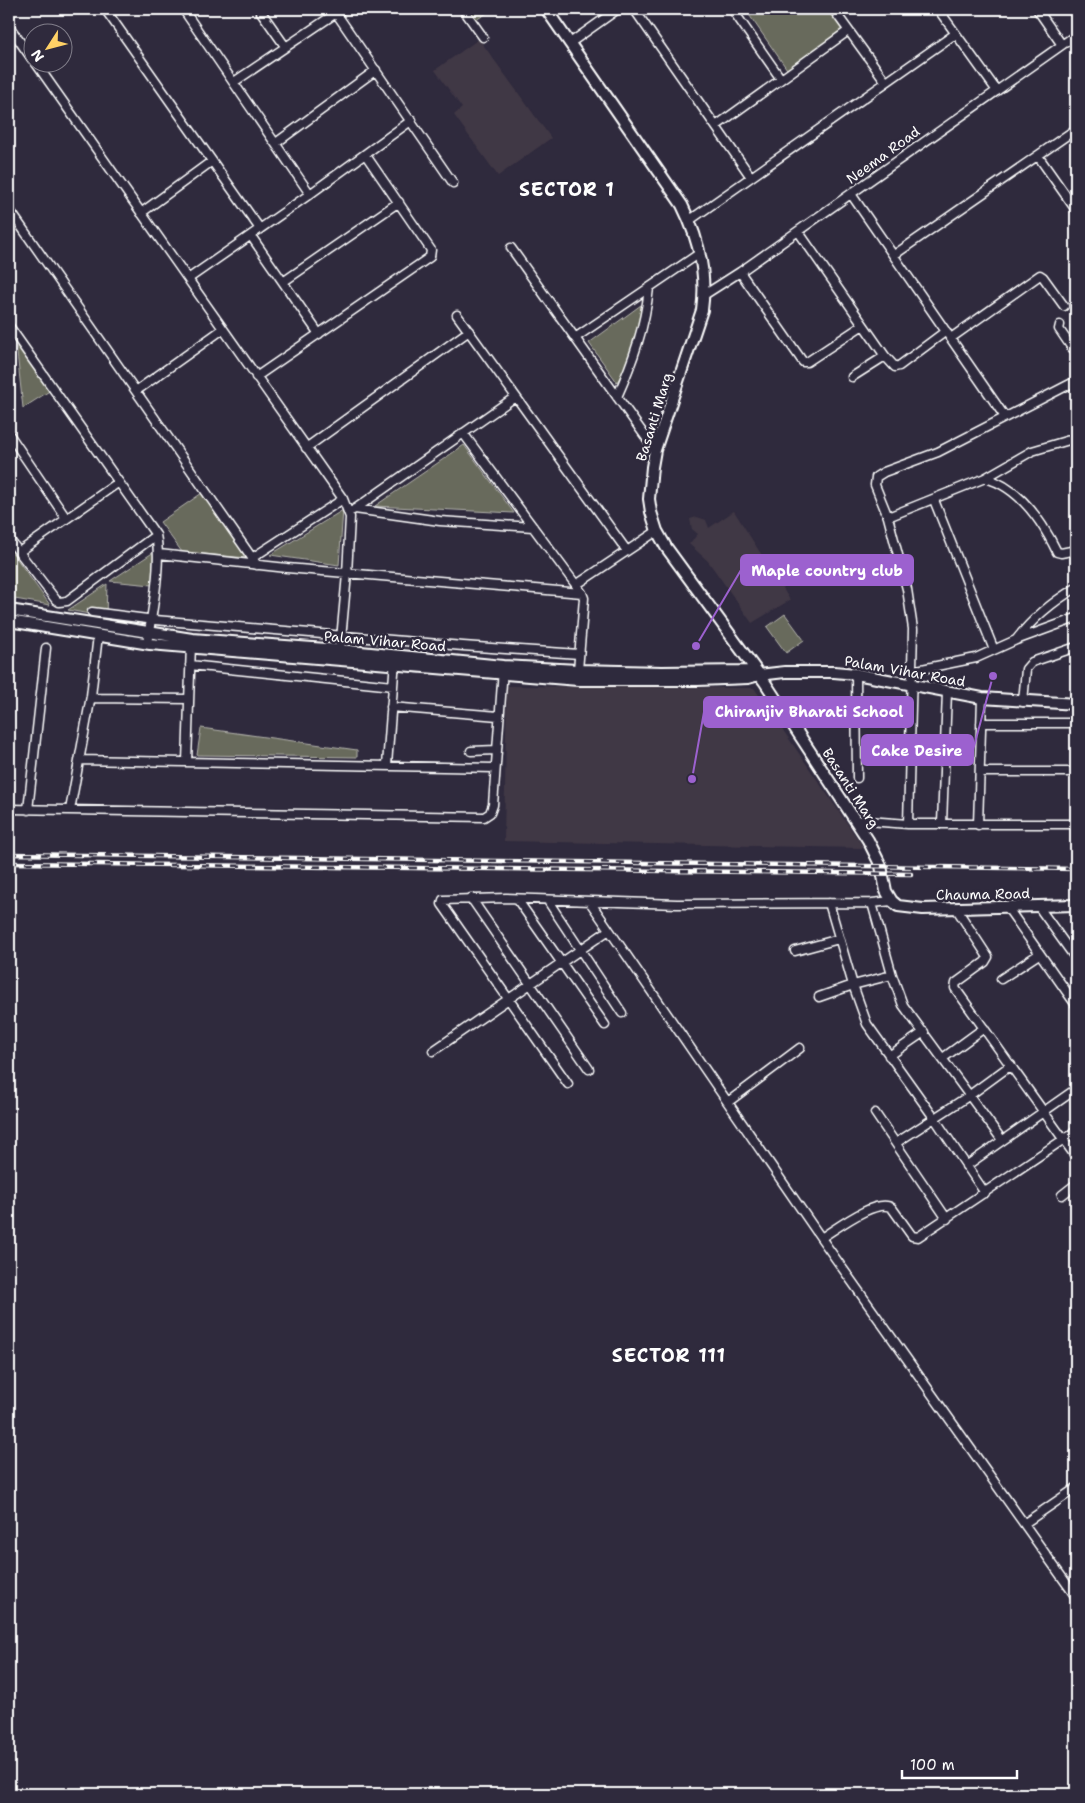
<svg xmlns="http://www.w3.org/2000/svg" width="1085" height="1803" viewBox="0 0 1085 1803" font-family="'Shantell Sans',sans-serif">
<rect width="100%" height="100%" fill="#2f2a3d"/>
<filter id="ink" filterUnits="userSpaceOnUse"><feTurbulence type="fractalNoise" baseFrequency=".02" numOctaves="2"/><feDisplacementMap in="SourceGraphic" scale="10" xChannelSelector="R" yChannelSelector="G"/><feConvolveMatrix kernelMatrix="1 2 1 2 8 2 1 2 1" color-interpolation-filters="sRGB"/></filter>
<g filter="url(#ink)">
<path fill="#413845" d="M479 39 551 138 498 176 454 115 462 108 435 70Z
M734 511 790 600 752 623 708 561 689 544 698 534 692 529 690 519 697 517 706 520 709 528Z
M507 686 754 688 864 848 504 841Z"/>
<path fill="#686a5b" stroke="#b4b4ad" d="M465 9H494L474 21Z
M745 9H830L846 32 789 72Z
M641 305C640 333 632 358 617 382L589 343Z
M16 343 51 390 23 408Z
M464 445 514 513 375 506Z
M202 493 247 558 182 552 160 522Z
M343 510 339 565 270 555Z
M9 548 50 605 9 598Z
M154 552 152 585 110 581Z
M107 584 106 617 68 610Z
M785 614 804 640 786 653 767 627Z
M201 728 357 750V757L197 755Z"/>
<g fill="none" stroke-linecap="round" stroke-linejoin="round">
<g stroke="#fff" stroke-width="11">
<path id="street" d="M105 9 260 229
M183 9 310 194
M259 9 285 46
M463 9 483 37
M634 9 751 177
M732 9 781 79
M833 9 886 82
M938 9 997 91
M1037 9 1062 45
M336 13 453 183
M9 26 32 59
M570 43 618 9
M35 62 343 499 350 517 347 574 340 650
M234 82 342 9
M716 126 848 31
M276 143 376 70
M1038 156 1076 210
M851 194 1005 417
M9 209 257 565
M141 213 212 161
M690 220 955 34
M798 231 885 356 895 367 899 366 946 331
M251 236 319 334
M511 248 655 450
M894 255 1076 129
M740 272 803 362H807L863 325
M188 279 310 194 412 120
M283 282 399 202
M704 295 740 272 1076 35
M457 315 627 551
M1060 325 1059 329 1072 348 1076 350
M9 326 156 535C162 563 152 614 147 643
M575 338 700 253
M951 338 1040 275 1043 277 1064 306
M9 377V399
M256 377 430 257 431 250 365 154
M852 377 885 356
M136 391 223 329
M617 397C633 361 645 327 649 288
M463 433 582 593 584 598 578 670
M9 434 66 518
M306 448 469 331
M985 478C1019 487 1042 521 1057 552L1061 553 1076 550
M934 500 994 650
M355 509 440 521 533 527
M349 512 355 509 515 397
M888 517 985 478 1032 451 1076 438
M9 539 56 600 59 602 67 601 156 535
M19 552 119 482
M159 554 287 568 582 593
M252 558 343 499
M576 585 657 531
M92 612 155 620 463 646 579 654
M1016 640C1033 618 1052 602 1076 588
M190 665 393 686
M912 671 976 658 1016 640 1076 618
M856 674 857 778
M91 698 189 699
M1023 702 1026 669 1032 662 1076 647
M391 707 498 716
M981 723H1076
M471 751 496 750
M79 760 495 768
M187 762 191 644
M387 765 395 660
M980 772H1076
M9 809 484 817 490 813 493 805 503 669
M28 810 46 648
M70 810 91 696 98 635
M855 820 908 824H1076
M908 824 913 629 907 589 888 517 875 485 876 477 884 472 938 452 1076 381
M942 824 947 692
M978 825 982 698
M471 898 589 1069
M517 899 605 1025
M548 901 622 1013
M590 902 821 1238 1076 1597
M829 903 853 985 867 1024 935 1119 985 1193
M872 903 892 975 903 1005 1002 1140
M1038 906 1076 959
M1007 907 1076 1005
M956 908 988 957 985 962 956 983 955 988 1076 1157
M795 951 839 939
M1001 979 1036 956
M819 997 853 985 892 975
M433 1051 609 930
M889 1056 924 1032
M943 1058 984 1028
M568 1084 442 904 443 900 506 898 677 904 872 903 892 901
M728 1102 800 1048
M875 1113 947 1219
M896 1143 970 1095 1011 1065
M966 1166 1076 1089
M1062 1195 1076 1184
M821 1238C836 1229 877 1197 892 1208L912 1236 918 1237 1076 1131
M1025 1523 1076 1488"/>
</g>
<g stroke="#fff" stroke-width="14">
<path id="secondary" d="M546 9 682 205C698 237 707 274 702 310L655 450 652 467 649 499 651 512 657 531 666 547 764 681 868 840 881 866 886 891 892 901 898 906 923 909 1076 905
M9 610 192 639 340 650 503 666 578 670 662 672 748 671 758 675
M9 621 150 644 578 680H698L748 678 759 675 785 672H834L856 674 982 698 1076 704"/>
</g>
<use href="#street" stroke="#2f2a3d" stroke-width="8"/>
<use href="#secondary" stroke="#2f2a3d" stroke-width="10"/>
<g stroke="#fff" stroke-width="4.5">
<path id="rail" d="M9 854 1076 869
M9 863 911 874"/>
</g>
<use href="#rail" stroke="#2f2a3d" stroke-width="2.5" stroke-dasharray="8" stroke-linecap="butt"/>
</g>
</g>
<g text-anchor="middle" dominant-baseline="central" stroke-width="5" stroke-linejoin="round" paint-order="stroke">
<g font-size="14" fill="#fff" stroke="#2f2a3d">
<text transform="translate(883 155) rotate(-36)">Neema Road</text>
<text transform="translate(654 417) rotate(-73)">Basanti Marg</text>
<text transform="translate(385 641) rotate(5)">Palam Vihar Road</text>
<text transform="translate(905 671) rotate(10)">Palam Vihar Road</text>
<text transform="translate(851 788) rotate(57)">Basanti Marg</text>
<text transform="translate(983 894) rotate(-1)">Chauma Road</text>
</g>
<g font-size="19" font-weight="bold" letter-spacing="1" fill="#fff" stroke="#2f2a3d">
<text x="567" y="189">SECTOR 1</text>
<text x="669" y="1355">SECTOR 111</text>
</g>
</g>
<path fill="none" stroke="#9c61cf" stroke-width="2" d="M696 646L741 570M692 779L704 712M993 676L973 750"/>
<g fill="#9c61cf" stroke="#2f2a3d" stroke-width="2">
<circle cx="696" cy="646" r="5"/>
<circle cx="692" cy="779" r="5"/>
<circle cx="993" cy="676" r="5"/>
</g>
<g fill="#9c61cf" stroke="#9c61cf" stroke-width="2">
<rect x="741" y="555" width="172" height="30" rx="5"/>
<rect x="704" y="697" width="209" height="30" rx="5"/>
<rect x="862" y="735" width="111" height="30" rx="5"/>
</g>
<g font-size="15" text-anchor="middle" font-weight="bold" fill="#fff">
<text x="827" y="576">Maple country club</text>
<text x="809" y="717">Chiranjiv Bharati School</text>
<text x="917" y="756">Cake Desire</text>
</g>
<rect width="1085" height="1803" fill="none" stroke="#2f2a3d" stroke-width="30"/>
<rect x="15" y="15" width="1055" height="1773" fill="none" stroke="#fff" stroke-width="2" filter="url(#ink)"/>
<g transform="translate(48 48) rotate(234)"><circle r="24" fill="#2f2a3d" stroke="#827f8b"/>
<path d="M0-4L9 19L0 12L-9 19Z" fill="#ffd166"/>
<text y="-8" font-size="14" font-weight="bold" text-anchor="middle" fill="#ffffff">N</text>
</g>
<path d="M902 1770v8h115v-8" fill="none" stroke="#ffffff" stroke-width="2.5"/>
<text x="910" y="1770" font-size="15" fill="#ffffff" stroke="#2f2a3d" stroke-width="4" paint-order="stroke">100 m</text>
</svg>
